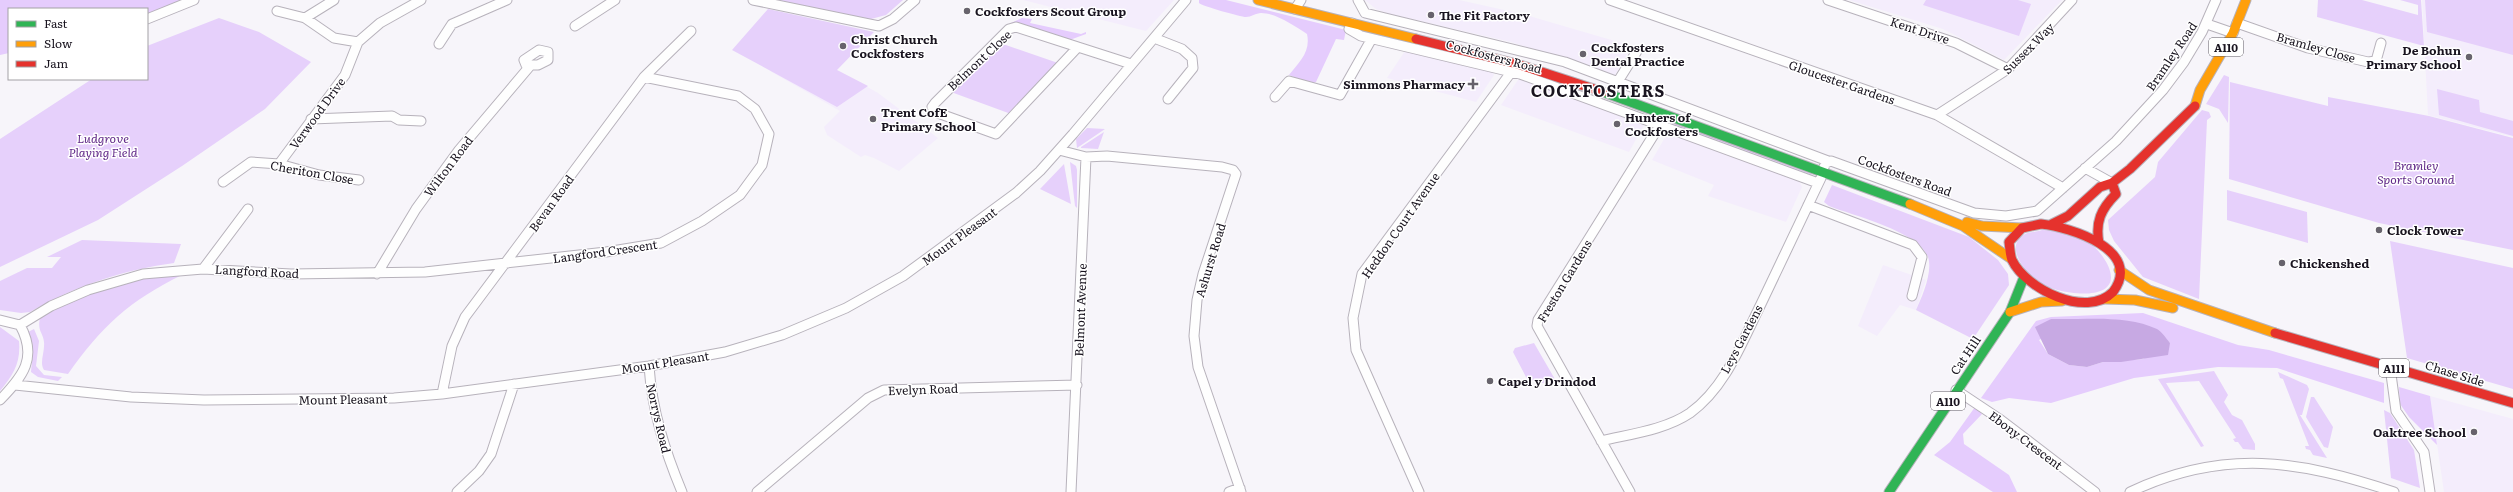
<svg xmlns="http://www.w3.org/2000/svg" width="2513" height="492" viewBox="0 0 2513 492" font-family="Literata,serif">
<rect width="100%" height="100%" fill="#f7f5fa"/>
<path fill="#f4edfc" d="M1023 0H1174L1146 31Z
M1365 0H1459L1522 14 1632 46 1615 75 1511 42 1390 14 1376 9Z
M1849 0H2062L2004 60 1943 29Z
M2422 0H2513V137L2428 115Z
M1405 51 1493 72 1494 75 1476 102 1387 78Z
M787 57 839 71 878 93 938 138 899 171 874 158 865 155 861 157 827 135 824 127 840 111 770 71Z
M1518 80H1523L1642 122 1644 125 1629 152 1501 105Z
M1672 133 1799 181 1802 187 1786 222 1708 196 1714 185 1652 160 1667 134Z
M1883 265 1926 280 1916 310 1900 305 1877 336 1858 326Z
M2430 396 2513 419V492H2444Z"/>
<path fill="#e6d0fb" d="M766 0H903L886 15 871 19Z
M1926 0H2018L2031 4 2019 36 1923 5Z
M2318 0H2362L2418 15V5L2400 0H2421L2424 46 2317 17Z
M2425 0H2513V55L2427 32Z
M768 9 874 32 837 70 868 86 837 107 732 50Z
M219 18 259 32 311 62 265 109 182 166 98 220 0 267V139L92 79H147V46Z
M1000 43 1058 63 1011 114 951 92Z
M2224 75 2229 77 2228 123 2219 109 2206 104Z
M2230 82 2328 106V97L2429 116 2513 138V250L2379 223 2229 179Z
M2437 89 2479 100 2480 112 2513 121V136L2439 115Z
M2202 110 2209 112 2211 117 2207 120 2199 299 2143 277 2114 241 2109 230 2108 220 2155 177 2158 162Z
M1673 122 1812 174 1810 177 1670 125Z
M1087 128 1105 129 1077 148 1076 139Z
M1104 132 1098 149 1081 148V147Z
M1070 162 1076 166 1077 170V208L1075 206Z
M1064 164 1071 204 1040 189Z
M1832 185 1969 237 1998 260 2008 274 2009 285 1973 339 1916 310C1922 297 1933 272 1928 257 1918 231 1854 216 1829 206L1824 202Z
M2227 190 2307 212 2308 243 2227 220Z
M2042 230C2059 230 2077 233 2091 244 2100 251 2111 266 2111 277 2111 304 2052 292 2039 283 2026 274 2003 246 2025 234 2029 232 2037 232 2042 230Z
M82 240 181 244 174 263C122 270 76 286 30 312L21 313 0 310V281L27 268H52L61 257H47Z
M2390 241 2513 268V389L2407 358Z
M163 275H182C129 301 102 326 68 374L44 370C39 362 45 353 44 342 43 332 37 331 40 318 79 296 119 282 163 275Z
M0 327 19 341C21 363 13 375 0 391Z
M34 329 39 341 36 366 44 375 62 377 58 381 38 377 31 372C32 357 36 347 28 332Z
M1534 343 1556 381 1542 383 1527 379 1513 352 1515 348Z
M2214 371 2228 395 2224 402 2232 415 2242 420 2255 444V450L2243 449 2238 442H2235L2233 439 2236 438 2199 381 2166 383 2204 446 2201 447 2158 379Z
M2278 372 2307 385 2309 389 2302 415H2300L2327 458 2313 455 2310 450 2306 449 2305 446H2309L2283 379 2280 378Z
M2311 397H2314L2333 427 2328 448 2324 447 2306 417Z
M2384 410 2390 413 2414 450 2420 488 2391 478Z"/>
<path fill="#e5ccfd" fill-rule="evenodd" d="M0 0H189L147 18V9H9V53L0 55Z
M1199 0H1226L1346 30 1344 40 1336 39 1316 82 1311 84 1289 75C1299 62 1311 52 1307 34 1294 26 1276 13 1261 13 1256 13 1251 17 1246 17 1241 17 1202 6 1199 3Z
M1022 18 1032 19 1030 23 1081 34 1086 32V34L1067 41 1012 26 1011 23Z
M2143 313 2238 345 2269 350 2384 383V403L2277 368 2218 367 2134 378 2051 403 2009 398 1992 402 1981 398 2036 321 2051 317ZM2108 319C2135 323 2151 323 2170 343L2143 359 2103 362 2087 367 2069 365 2048 354 2039 340 2080 320Z
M2399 387 2430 396 2437 445 2409 417 2400 404Z
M1975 407 1982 414 1963 434 1964 444 2009 475 2017 492H1993L1934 455 1950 442Z"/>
<path fill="#c7a9e3" d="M2051 319C2085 320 2126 314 2157 329 2162 332 2166 338 2170 343L2168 355 2121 362H2103L2087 367 2069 365 2048 354 2035 327Z"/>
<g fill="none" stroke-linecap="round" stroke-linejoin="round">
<g stroke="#b7b2bb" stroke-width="11">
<path id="street" d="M753 0 879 26 893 19 915 0
M1358 0 1365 13 1565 62 1828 161
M1610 0 1937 115 2063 188
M1828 0 1956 43 2008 69
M1295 9 1301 0
M277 11 305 18 334 38 358 42
M305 18 334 0
M147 19 194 0
M1352 23 1349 29 1361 36 1520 74 1818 183
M2237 23 2308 48 2368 62 2376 61 2381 43
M2207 24 2233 33
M575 26 615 0
M1016 27 1078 47 996 134 935 112 932 107 935 103 1009 29Z
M1154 38 1182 49 1192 58 1193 68 1168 99
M439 44 452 24 507 0
M1078 47 1131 64
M539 50 548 52V60L538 65H526L524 60Z
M1610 94 1637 51
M1275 97 1289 81 1340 95 1371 40
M1937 115 2008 69 2072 0
M311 119 392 116 399 120 421 121
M1059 150 1086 157 1071 492
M1086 157 1107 156 1222 167 1233 170 1236 174 1203 274 1197 300 1194 336 1198 367 1241 492
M279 164 345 75 358 42 380 23 421 0
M2085 168 2112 183
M1821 173 1826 163 1831 161 1974 213 2006 216 2037 211 2116 141 2163 90 2184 62 2202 32 2216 0
M223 182 251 162 279 164 319 175 359 180
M1808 205 1913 245 1922 257 1912 296
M203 269 248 209
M377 274 416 209 459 150 530 66
M0 320 20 325C38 358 23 376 0 400
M20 325 51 306 88 290 143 274 203 269 291 274 425 272 606 252 661 243 702 221 740 195 762 165 769 134 755 109 738 96 644 77
M649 366C652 411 665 451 682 492
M2390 367 2396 411 2424 452 2430 492
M15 385 131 397 204 400 394 398 442 394 649 366 725 352 782 335 846 308 903 276 1016 193 1040 171 1073 134 1186 0
M1956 390 2001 420 2095 492
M442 394 452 346 465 317 644 77 691 31
M1601 441C1630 434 1665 430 1690 413 1726 387 1742 342 1761 304 1781 262 1801 220 1821 178
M457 492 479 471 491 454 514 384
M757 492 868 398 884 390 1077 385
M1229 492 1240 488
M1419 492 1356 350 1353 318 1362 274 1515 67
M1630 492 1537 326 1538 320 1663 120
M2130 492C2224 448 2299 460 2394 492"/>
</g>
<g stroke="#b7b2bb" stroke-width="11">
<path id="fast" d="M1603 92 1910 204
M1889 492 2010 312 2024 277"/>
</g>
<g stroke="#b7b2bb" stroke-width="11">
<path id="slow" d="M1258 0 1416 39
M2195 106 2200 90 2233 33 2246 0
M1910 204 1963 226 2010 258
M1967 222 1982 226 2022 228
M2119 270 2149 290 2275 333
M2104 299 2135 300 2173 308
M2010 312 2041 302 2062 301"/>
</g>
<g stroke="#b7b2bb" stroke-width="11">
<path id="jam" d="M1416 39 1517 64 1603 92
M2041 224C2070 227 2144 250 2113 292 2086 319 2026 289 2012 260 2010 255 2010 248 2009 242L2022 228Z
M2052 224 2068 216 2100 187 2112 183 2130 169 2195 106
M2099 243C2095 222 2101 209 2116 194L2112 183
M2275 333 2513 403"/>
</g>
<use href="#street" stroke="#fefefe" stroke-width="9"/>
<use href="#fast" stroke="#30b455" stroke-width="9"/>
<use href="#slow" stroke="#ff9f0a" stroke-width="9"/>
<use href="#jam" stroke="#e5322d" stroke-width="9"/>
</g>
<g fill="#67636c" stroke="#fff" stroke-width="1.5">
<circle cx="967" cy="11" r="4"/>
<circle cx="1431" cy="15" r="4"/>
<circle cx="843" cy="46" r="4"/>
<circle cx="1583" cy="54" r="4"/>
<circle cx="2469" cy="57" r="4"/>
<path d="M1471 78h4v4h4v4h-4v4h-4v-4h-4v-4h4z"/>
<circle cx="873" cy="119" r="4"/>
<circle cx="1617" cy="124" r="4"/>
<circle cx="2379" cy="230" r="4"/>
<circle cx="2282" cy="263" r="4"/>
<circle cx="1490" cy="381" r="4"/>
<circle cx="2474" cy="432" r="4"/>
</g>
<g text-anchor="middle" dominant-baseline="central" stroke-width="3" stroke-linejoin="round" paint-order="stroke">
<g fill="#fff" stroke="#5e5a62" stroke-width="1">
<rect x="2209" y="38" width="34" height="18" rx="3"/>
<rect x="2379" y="359" width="30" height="18" rx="3"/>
<rect x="1931" y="392" width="34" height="18" rx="3"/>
</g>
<g font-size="11" font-weight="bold" fill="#19141f">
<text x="2226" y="47">A110</text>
<text x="2394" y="368">A111</text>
<text x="1948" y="401">A110</text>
</g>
<g font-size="12" font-weight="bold" fill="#19141f" stroke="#fff" text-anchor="start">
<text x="975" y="11">Cockfosters Scout Group</text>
<text x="1439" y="15">The Fit Factory</text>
<text x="851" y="39">Christ Church<tspan x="851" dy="14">Cockfosters</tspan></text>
<text x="1591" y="47">Cockfosters<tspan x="1591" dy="14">Dental Practice</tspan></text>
<text x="2461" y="50" text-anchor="end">De Bohun<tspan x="2461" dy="14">Primary School</tspan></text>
<text x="1465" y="84" text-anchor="end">Simmons Pharmacy</text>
<text x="881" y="112">Trent CofE<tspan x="881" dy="14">Primary School</tspan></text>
<text x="1625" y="117">Hunters of<tspan x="1625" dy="14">Cockfosters</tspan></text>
<text x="2387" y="230">Clock Tower</text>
<text x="2290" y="263">Chickenshed</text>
<text x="1498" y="381">Capel y Drindod</text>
<text x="2466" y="432" text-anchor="end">Oaktree School</text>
</g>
<g font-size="12" fill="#19141f" stroke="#fff">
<text transform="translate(1920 30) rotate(18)">Kent Drive</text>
<text transform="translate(2316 47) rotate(16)">Bramley Close</text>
<text transform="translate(2028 48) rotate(-45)">Sussex Way</text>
<text transform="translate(1494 56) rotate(15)">Cockfosters Road</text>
<text transform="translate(2171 56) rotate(-56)">Bramley Road</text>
<text transform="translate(979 60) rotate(-43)">Belmont Close</text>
<text transform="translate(1842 82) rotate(19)">Gloucester Gardens</text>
<text transform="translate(317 113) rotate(-54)">Verwood Drive</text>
<text transform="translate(448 166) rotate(-53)">Wilton Road</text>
<text transform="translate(312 172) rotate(10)">Cheriton Close</text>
<text transform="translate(1905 175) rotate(20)">Cockfosters Road</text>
<text transform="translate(551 203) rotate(-54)">Bevan Road</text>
<text transform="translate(1400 225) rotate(-55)">Heddon Court Avenue</text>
<text transform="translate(959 236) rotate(-36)">Mount Pleasant</text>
<text transform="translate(605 251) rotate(-8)">Langford Crescent</text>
<text transform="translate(1210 260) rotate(-73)">Ashurst Road</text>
<text transform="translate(257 271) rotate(3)">Langford Road</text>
<text transform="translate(1564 281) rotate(-59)">Freston Gardens</text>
<text transform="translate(1080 310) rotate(-88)">Belmont Avenue</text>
<text transform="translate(1741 339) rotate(-62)">Leys Gardens</text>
<text transform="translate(1965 355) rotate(-56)">Cat Hill</text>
<text transform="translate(665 362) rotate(-9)">Mount Pleasant</text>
<text transform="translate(2455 373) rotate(17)">Chase Side</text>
<text transform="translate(923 389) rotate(-2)">Evelyn Road</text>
<text transform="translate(343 399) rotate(-1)">Mount Pleasant</text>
<text transform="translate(659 418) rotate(77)">Norrys Road</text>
<text transform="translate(2026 440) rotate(37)">Ebony Crescent</text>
</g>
<g font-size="12" font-style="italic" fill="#622a89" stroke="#fff">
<text x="103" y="138">Ludgrove<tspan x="103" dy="14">Playing Field</tspan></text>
<text x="2416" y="165">Bramley<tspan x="2416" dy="14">Sports Ground</tspan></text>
</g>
<g font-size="16" font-weight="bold" letter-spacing="1" fill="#19141f" stroke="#fff">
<text x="1598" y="90">COCKFOSTERS</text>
</g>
</g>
<rect x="8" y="8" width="140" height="72" fill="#ffffff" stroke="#a3a1a5"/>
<rect x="16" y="21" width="20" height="6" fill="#30b455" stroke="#a3a1a5"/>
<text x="44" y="28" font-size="12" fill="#19141f">Fast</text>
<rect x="16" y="41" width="20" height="6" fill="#ff9f0a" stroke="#a3a1a5"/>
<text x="44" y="48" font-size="12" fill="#19141f">Slow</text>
<rect x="16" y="61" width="20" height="6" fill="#e5322d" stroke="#a3a1a5"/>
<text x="44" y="68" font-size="12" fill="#19141f">Jam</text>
</svg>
